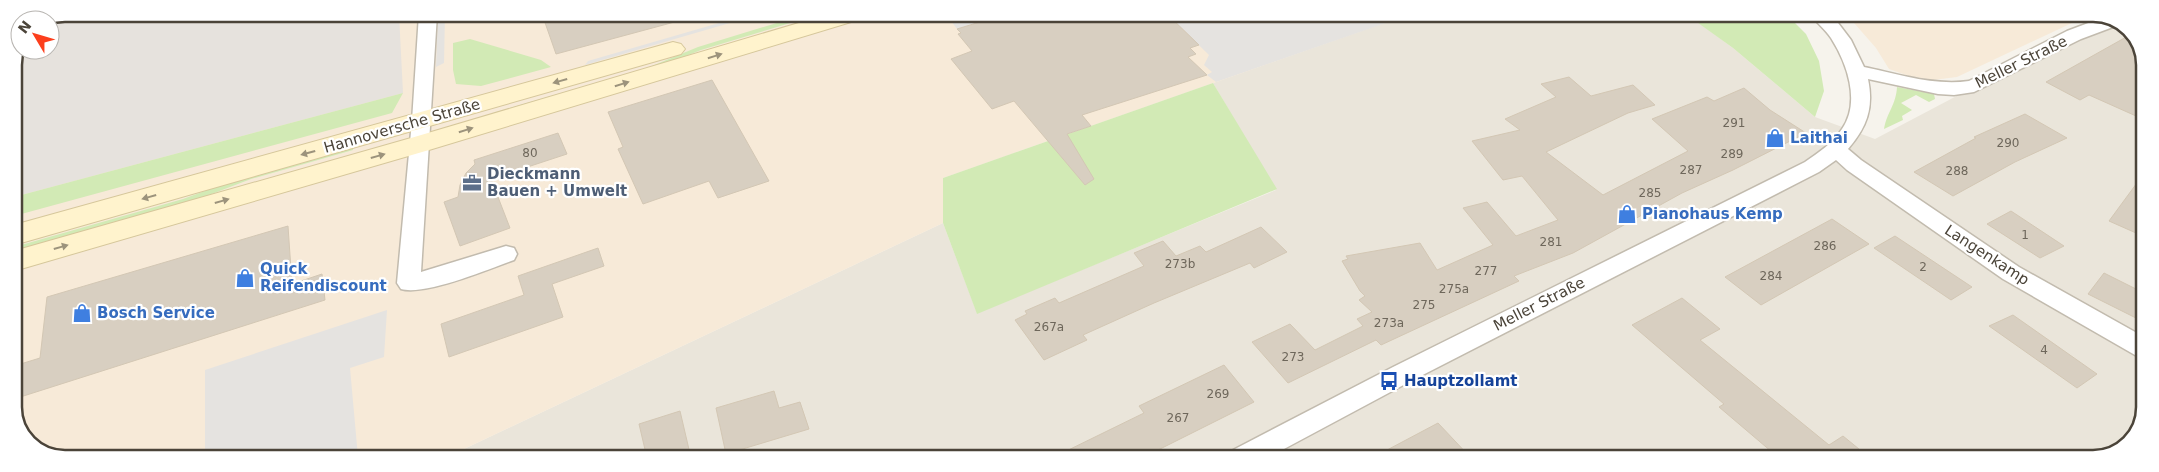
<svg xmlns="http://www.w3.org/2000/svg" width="2159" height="472" viewBox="0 0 2159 472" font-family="'DejaVu Sans',sans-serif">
<rect width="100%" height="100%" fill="#f6f3ec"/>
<path fill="#eae5da" d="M1410 14H1687L1733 48 1815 117 1875 139 2006 70 2114 20 2130 29 2145 59 2144 417 2128 446 2094 458 447 457 943 223 977 313 1276 190 1213 83Z"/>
<path fill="#f7ead8" d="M65 14H1410L943 178V223L447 457H55L29 443 14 413V65L20 50H50V20Z
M1847 15H2089L1957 77 1933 80 1909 76 1889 69 1876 48Z"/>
<path fill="#e6e2dd" d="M65 14H399L403 93 14 197V65L20 50H50V20Z"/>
<path fill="#d2eab5" d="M806 14H820L701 50 651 70 493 117V113L647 68 698 47Z
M1687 15H1787L1806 34 1819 61 1824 91 1815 117 1733 48Z
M470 39 541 60 551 67 481 86 456 84 453 70V43Z
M1213 83 1277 189 977 314 943 223V178Z
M1897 87 1934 94 1935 99 1929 102 1916 95 1901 103 1912 110 1902 116 1903 120 1884 129C1887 112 1896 105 1897 87Z
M403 93 392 113 14 216V197Z
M353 146V150L251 179 188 203 14 252V247L183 199 243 177Z"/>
<path fill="#e5e3e0" d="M438 14H445L444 63 436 67Z
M750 14H761L585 65 588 61Z
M946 14H983L987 25 976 28 972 24 957 29Z
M1167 14H1302L1309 19 1323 14 1406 16 1216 82 1207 75 1212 72 1204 65 1209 55Z
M387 310 384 357 350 368 358 457H205V370Z"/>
<path fill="#d8cfc1" stroke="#d3c7b4" d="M542 14H682V20L556 54Z
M977 14H1167L1199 45 1190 48 1196 54 1188 57 1207 75 1082 115 1091 126 1067 134 1094 179 1085 185 1014 101 992 109 951 59 972 51 958 34 961 33 957 29 983 21Z
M2128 36 2136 40 2145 59V120L2089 95 2080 100 2046 82Z
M1569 77 1591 96 1633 85 1655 105 1628 113 1546 152 1603 195 1688 151 1652 119 1707 97 1714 101 1744 88 1770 110 1806 133 1733 170 1682 193 1573 253 1514 276 1519 281 1381 345 1376 340 1288 383 1252 342 1290 324 1315 350 1363 326 1357 319 1372 312 1359 300 1365 296 1360 291 1342 261 1348 259 1346 256 1420 243 1437 270 1493 245 1463 208 1487 202 1516 236 1558 220 1522 176 1503 180 1472 141 1520 130 1505 119 1556 97 1541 84Z
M712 80 769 181 718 198 709 181 643 204 618 149 623 147 608 112Z
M2025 114 2067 138 2015 162 1953 196 1914 172 1976 138 1974 137Z
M558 133 567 154 491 179 510 228 460 246 444 202 458 197 460 185 466 173 475 164 474 160Z
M2145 172V237L2109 221Z
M2011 211 2064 246 2040 258 1987 224Z
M1832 219 1869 244 1761 305 1725 277Z
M288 226 292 284 322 274 325 300 14 399V366L40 358 47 297Z
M1261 227 1287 252 1254 268 1250 263 1154 303 1083 335 1087 340 1044 360 1015 320 1027 314 1025 311 1055 298 1059 303 1144 266 1134 253 1163 241 1176 256 1200 246 1206 252Z
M1895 236 1972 287 1951 300 1874 248Z
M598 248 604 266 552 284 563 317 449 357 441 324 524 295 518 276Z
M2104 273 2144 293V322L2088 294Z
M1682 298 1720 329 1700 340 1829 445 1843 436 1870 458H1779L1719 407 1724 404 1632 325Z
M2013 315 2097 374 2077 388 1989 326Z
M1224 365 1254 402 1142 458H1052L1144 413 1139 406Z
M774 391 779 408 800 402 809 429 726 454 716 408Z
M680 411 691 458H647L639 424Z
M1438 423 1471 458H1372Z"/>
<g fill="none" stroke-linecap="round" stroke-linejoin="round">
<g stroke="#c2bbae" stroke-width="3">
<path id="street" d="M419 14H437L421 272 506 246 514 248 517 254 514 260C489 269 425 296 401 289L397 283 412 121Z
M1811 15H1832L1851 40 1864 67C1898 74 1934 86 1969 81L2067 31 2107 16 2121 24 2081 39 1974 92 1954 95 1938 94 1868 79C1874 108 1867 127 1848 149L1861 160 2019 267 2144 337V357L2135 355 2003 279 1847 170 1836 160 1819 172 1411 381 1267 458H1229L1233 450 1393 367 1805 162C1818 153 1833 143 1842 129 1861 102 1847 63 1831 38 1825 29 1817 23 1811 15Z"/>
</g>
<g stroke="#d6c79b" stroke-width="2">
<path id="secondary" d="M829 14H864L861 19 429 150 14 271V251L411 138Z
M673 42 681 44 685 49 681 54 14 245V225Z"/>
</g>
<use href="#street" fill="#fff" fill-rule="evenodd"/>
<use href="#secondary" fill="#fff3cd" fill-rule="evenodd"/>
</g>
<defs><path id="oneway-solid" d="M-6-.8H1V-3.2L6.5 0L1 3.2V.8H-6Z" transform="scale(1.25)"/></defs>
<g fill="#9c937c">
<use href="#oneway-solid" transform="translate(715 56) rotate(-17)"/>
<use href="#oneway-solid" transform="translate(560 81) rotate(164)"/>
<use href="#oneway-solid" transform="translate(622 84) rotate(-17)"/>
<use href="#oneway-solid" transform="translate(466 130) rotate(-17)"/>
<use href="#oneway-solid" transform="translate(308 153) rotate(165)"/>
<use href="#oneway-solid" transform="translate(378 156) rotate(-16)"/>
<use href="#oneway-solid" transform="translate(149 197) rotate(164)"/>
<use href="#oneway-solid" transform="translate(222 201) rotate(-16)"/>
<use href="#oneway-solid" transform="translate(61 247) rotate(-16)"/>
</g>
<defs>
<g id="shop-bare" transform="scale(1.5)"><path d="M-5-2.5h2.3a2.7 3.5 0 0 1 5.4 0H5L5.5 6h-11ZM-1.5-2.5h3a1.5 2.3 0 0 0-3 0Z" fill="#3f7fe0" stroke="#fff" stroke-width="2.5" paint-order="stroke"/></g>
<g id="office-bare" transform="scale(1.5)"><path d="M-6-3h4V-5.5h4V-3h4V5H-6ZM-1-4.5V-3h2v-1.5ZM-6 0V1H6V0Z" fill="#5c6f8a" stroke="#fff" stroke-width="2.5" paint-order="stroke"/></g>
<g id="bus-bare" transform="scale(1.5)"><path d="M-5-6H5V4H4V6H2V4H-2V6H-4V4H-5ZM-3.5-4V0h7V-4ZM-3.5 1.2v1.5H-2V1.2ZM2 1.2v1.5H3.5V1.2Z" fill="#1a4fb4" stroke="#fff" stroke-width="2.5" paint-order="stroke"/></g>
</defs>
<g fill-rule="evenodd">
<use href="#shop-bare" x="1775" y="138"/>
<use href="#office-bare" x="472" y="183"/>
<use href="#shop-bare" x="1627" y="214"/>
<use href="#shop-bare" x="245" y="278"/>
<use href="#shop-bare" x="82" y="313"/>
<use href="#bus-bare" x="1389" y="381"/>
</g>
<g text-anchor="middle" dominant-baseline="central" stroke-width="4.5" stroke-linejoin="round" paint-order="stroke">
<g font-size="12" fill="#6e675b">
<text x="1734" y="123">291</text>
<text x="2008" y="143">290</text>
<text x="530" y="153">80</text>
<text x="1732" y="154">289</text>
<text x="1691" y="170">287</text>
<text x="1957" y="171">288</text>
<text x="1650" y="193">285</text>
<text x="2025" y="235">1</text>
<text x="1551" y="242">281</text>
<text x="1825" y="246">286</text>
<text x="1180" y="264">273b</text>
<text x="1923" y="267">2</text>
<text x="1486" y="271">277</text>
<text x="1771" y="276">284</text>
<text x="1454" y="289">275a</text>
<text x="1424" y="305">275</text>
<text x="1389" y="323">273a</text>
<text x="1049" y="327">267a</text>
<text x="2044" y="350">4</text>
<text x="1293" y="357">273</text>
<text x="1218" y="394">269</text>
<text x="1178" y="418">267</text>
</g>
<g font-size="15" fill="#4b4439" stroke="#fff">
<text transform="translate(2021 62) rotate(-26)">Meller Straße</text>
<text transform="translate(402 126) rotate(-16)">Hannoversche Straße</text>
<text transform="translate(1987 255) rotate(33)">Langenkamp</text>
<text transform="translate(1539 304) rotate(-27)">Meller Straße</text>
</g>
<g font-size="15" font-weight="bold" fill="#366cbe" stroke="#fff" text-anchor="start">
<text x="1790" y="138">Laithai</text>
<text x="1642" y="214">Pianohaus Kemp</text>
<text x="260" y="269">Quick<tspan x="260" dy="17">Reifendiscount</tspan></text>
<text x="97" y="313">Bosch Service</text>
</g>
<g font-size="15" font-weight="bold" fill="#4e5e75" stroke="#fff" text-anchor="start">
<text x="487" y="174">Dieckmann<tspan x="487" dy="17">Bauen + Umwelt</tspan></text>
</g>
<g font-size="15" font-weight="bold" fill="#164399" stroke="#fff" text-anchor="start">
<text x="1404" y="381">Hauptzollamt</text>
</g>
</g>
<path d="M0 0H2159V472H0ZM65 22H2093A43 43 0 0 1 2136 65V407A43 43 0 0 1 2093 450H65A43 43 0 0 1 22 407V65A43 43 0 0 1 65 22Z" fill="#fff" fill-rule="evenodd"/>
<path fill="none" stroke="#4b4439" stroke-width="2.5" d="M65 22H2093A43 43 0 0 1 2136 65V407A43 43 0 0 1 2093 450H65A43 43 0 0 1 22 407V65A43 43 0 0 1 65 22Z"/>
<g transform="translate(35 35) rotate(308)"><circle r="24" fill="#ffffff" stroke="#b7b4b0"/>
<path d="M0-4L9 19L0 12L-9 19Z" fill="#fc3f1d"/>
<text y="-8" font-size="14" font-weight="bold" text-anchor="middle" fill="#4b4439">N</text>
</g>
</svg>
